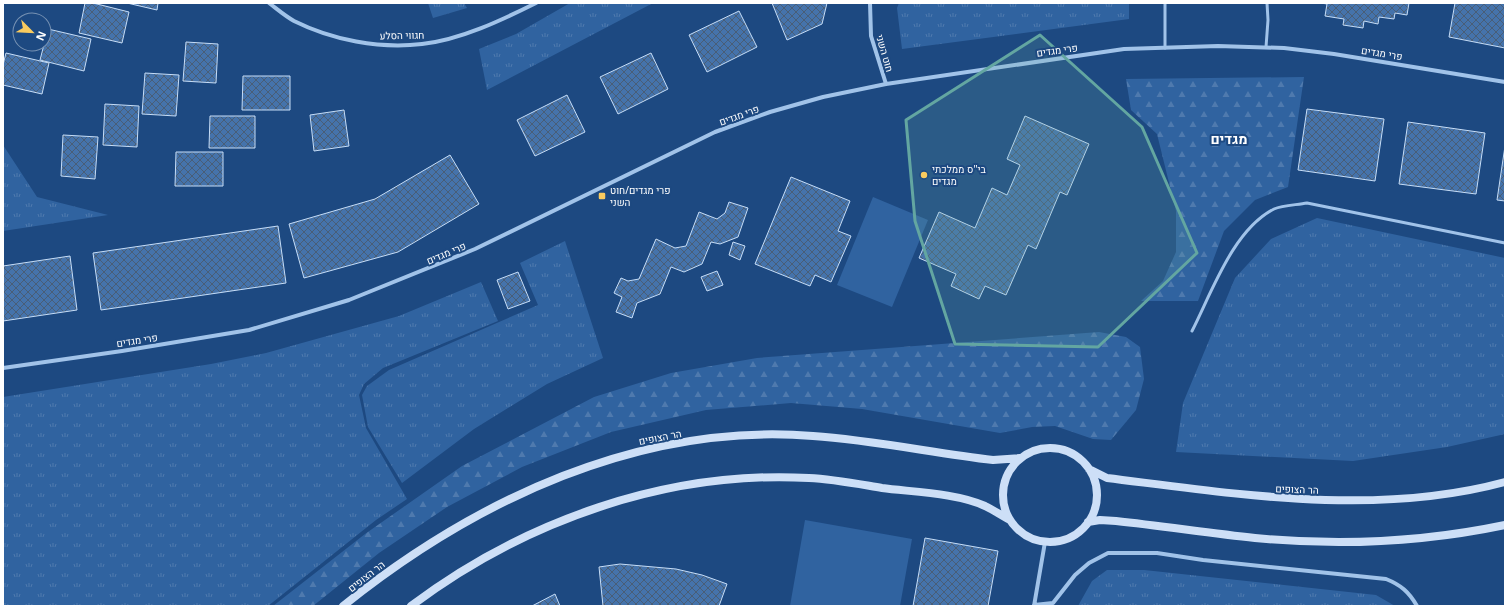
<svg xmlns="http://www.w3.org/2000/svg" width="1508" height="609" viewBox="0 0 1508 609" font-family="'Noto Sans',Heebo,sans-serif">
<defs>
<pattern id="grass-tufts" width="24" height="20" patternUnits="userSpaceOnUse"><rect width="24" height="20" fill="#3063a0"/><path d="M3 7l-1-3M5 7V3M7 7l1-3M15 17l-1-3M17 17v-4M19 17l1-3" fill="none" stroke="#4f7aae"/></pattern>
<pattern id="forest-firs" width="22" height="20" patternUnits="userSpaceOnUse"><rect width="22" height="20" fill="#3063a0"/><path d="M5 1l3.5 6h-7zM16 11l3.5 6h-7z" fill="#4f7aae"/></pattern>
<pattern id="building-cross-hatch" width="8" height="8" patternUnits="userSpaceOnUse"><rect width="8" height="8" fill="#4573ab"/><path d="M0 0l8 8M0 8l8-8" fill="none" stroke="#495e77"/></pattern>
</defs>
<rect width="100%" height="100%" fill="#1d4981"/>
<path fill="url(#grass-tufts)" d="M428 3H464L467 8 433 18Z
M570 3H653L487 90 479 49 516 34Z
M899 3H1129V19L902 49 897 8Z
M3 145 37 197 108 215 3 231Z
M1317 218 1505 258V434L1447 447 1353 461 1176 452 1183 403 1235 278 1271 239Z
M565 241 603 358 547 384 474 429 402 483 368 427 362 395 367 386 389 370 538 305 520 263Z
M481 282 498 321 383 368 364 384 359 395 366 428 407 499 376 520 268 606H3V397L211 364 266 353 399 316Z
M1107 570H1144L1376 595 1395 606H1078L1092 581Z"/>
<path fill="url(#forest-firs)" d="M1304 77 1288 187 1255 200 1224 231 1198 301H1141L1163 281 1176 252V211L1157 134 1131 110 1126 79Z
M1099 332 1126 337 1140 347 1144 379 1136 410 1111 440 1093 439 1055 426 1032 427 1000 433 862 409 791 403 706 410 611 432 522 467 447 507 379 553 313 606H273L365 534 462 466 594 397 671 373 757 358Z"/>
<path fill="#3063a0" d="M873 197 928 220 892 307 837 285Z
M805 520 912 539 900 606H790Z"/>
<path fill="url(#building-cross-hatch)" stroke="#c6ddf7" d="M85 3H93L129 12 122 43 79 33Z
M127 3H158L157 10Z
M772 3H827L822 24 787 40Z
M1321 3H1409L1407 15 1395 13 1394 19 1379 17 1378 24 1364 21 1363 28 1343 25 1344 19 1325 16 1327 4Z
M1455 3H1505V48L1449 37Z
M739 11 757 47 707 72 689 35Z
M48 29 91 39 84 71 40 60Z
M186 42 218 44 216 83 183 81Z
M6 53 49 63 42 94 3 85V65Z
M651 53 668 89 618 114 600 77Z
M145 73 179 75 176 116 142 114Z
M243 76H290V110H242Z
M567 95 585 132 535 156 517 120Z
M105 104 139 106 137 147 103 145Z
M1307 109 1384 119 1375 181 1298 170Z
M344 110 349 146 314 151 310 115Z
M210 116H255V148H209Z
M1025 116 1089 144 1067 195 1060 192 1036 249 1028 245 1006 295 985 286 979 299 951 286 956 274 919 258 939 212 975 228 992 188 1007 195 1020 165 1007 159Z
M1408 122 1485 133 1476 194 1399 184Z
M63 135 98 137 95 179 61 176Z
M1505 146V201L1497 200Z
M176 152H223V186H175Z
M450 155 479 204 398 252 304 278 289 224 375 199Z
M791 177 850 201 838 231 851 236 831 282 815 275 810 286 755 264Z
M729 202 748 208 738 237 720 244 711 242 702 264 684 272 671 267 660 294 637 303 632 318 616 312 622 297 614 293 621 278 628 281 639 279 656 239 675 248 686 246 699 212 717 219 725 213Z
M278 226 286 283 101 310 93 253Z
M733 242 745 246 740 260 729 255Z
M70 256 77 310 3 321V266Z
M717 271 723 285 707 291 701 277Z
M518 272 530 301 508 309 497 280Z
M925 538 998 551 988 606H913Z
M620 564 676 569 702 575 727 584 719 606H603L599 567Z
M555 594 560 606H532Z"/>
<g fill="none" stroke-linecap="round" stroke-linejoin="round">
<path stroke="#a1c3e9" stroke-width="3" d="M1266 47 1268 20 1267 3
M1165 48V3
M1192 331C1212 292 1233 230 1274 209 1283 205 1297 205 1307 203L1505 243"/>
<path stroke="#a1c3e9" stroke-width="4" d="M269 3C277 9 285 16 294 21 332 40 379 49 422 44 460 40 502 20 536 3
M870 3 871 36 886 84
M3 368 122 351 249 330 349 300 475 249 715 132 770 112 823 97 886 84 1124 49 1218 46 1284 48 1334 54 1505 82
M1034 605 1053 603 1075 575 1089 563 1108 553H1157L1203 560 1386 579C1401 585 1409 592 1417 606
M1034 606 1045 542"/>
<path stroke="#cddff7" stroke-width="8" d="M1003 495a47 47 0 1 1 94 0a47 47 0 1 1-94 0Z
M1089 469 1107 478C1237 494 1376 517 1505 482
M1088 522 1100 520 1116 521C1162 526 1209 533 1255 538 1338 546 1424 542 1505 525
M343 606C475 500 640 422 813 436 873 440 933 453 993 460L1020 458
M411 606C524 521 667 470 809 478 833 479 858 484 882 488 912 492 957 493 985 506 993 510 1001 515 1010 520"/>
</g>
<path fill="#63a6a1" fill-opacity="0.2" stroke="#63a6a1" stroke-width="3" stroke-linejoin="round" d="M1040 35 1142 127 1197 253 1098 347 955 344 915 221 906 120Z"/>
<g fill="#f9cb5f" stroke="#1d4981" stroke-width="1.5">
<circle cx="924" cy="175" r="4"/>
<rect x="598" y="192" width="8" height="8" rx="2"/>
</g>
<g text-anchor="middle" dominant-baseline="central" stroke-width="4" stroke-linejoin="round" paint-order="stroke">
<g font-size="10" fill="#fff" stroke="#1d4981">
<text transform="translate(402 35) rotate(-1)">חגווי הסלע</text>
<text transform="translate(1057 50) rotate(-8)">פרי מגדים</text>
<text transform="translate(885 53) rotate(74)">חוט השני</text>
<text transform="translate(1382 53) rotate(9)">פרי מגדים</text>
<text transform="translate(739 115) rotate(-20)">פרי מגדים</text>
<text transform="translate(446 253) rotate(-23)">פרי מגדים</text>
<text transform="translate(137 340) rotate(-9)">פרי מגדים</text>
<text transform="translate(660 437) rotate(-11)">הר הצופים</text>
<text transform="translate(1297 489) rotate(2)">הר הצופים</text>
<text transform="translate(366 576) rotate(-38)">הר הצופים</text>
</g>
<g font-size="10" fill="#fff" stroke="#1d4981" text-anchor="start">
<text x="932" y="169">בי"ס ממלכתי<tspan x="932" dy="12">מגדים</tspan></text>
<text x="610" y="190">פרי מגדים/חוט<tspan x="610" dy="12">השני</tspan></text>
</g>
<g font-size="14" font-weight="bold" fill="#fff" stroke="#1d4981">
<text x="1229" y="138">מגדים</text>
</g>
</g>
<rect width="1508" height="609" fill="none" stroke="#ffffff" stroke-width="8"/>
<g transform="translate(32 32) rotate(114)"><circle r="19" fill="#1d4981" stroke="#7792b3"/>
<path d="M0-3L7 15L0 10L-7 15Z" fill="#f9cb5f"/>
<text y="-6" font-size="11" font-weight="bold" text-anchor="middle" fill="#ffffff">N</text>
</g>
</svg>
